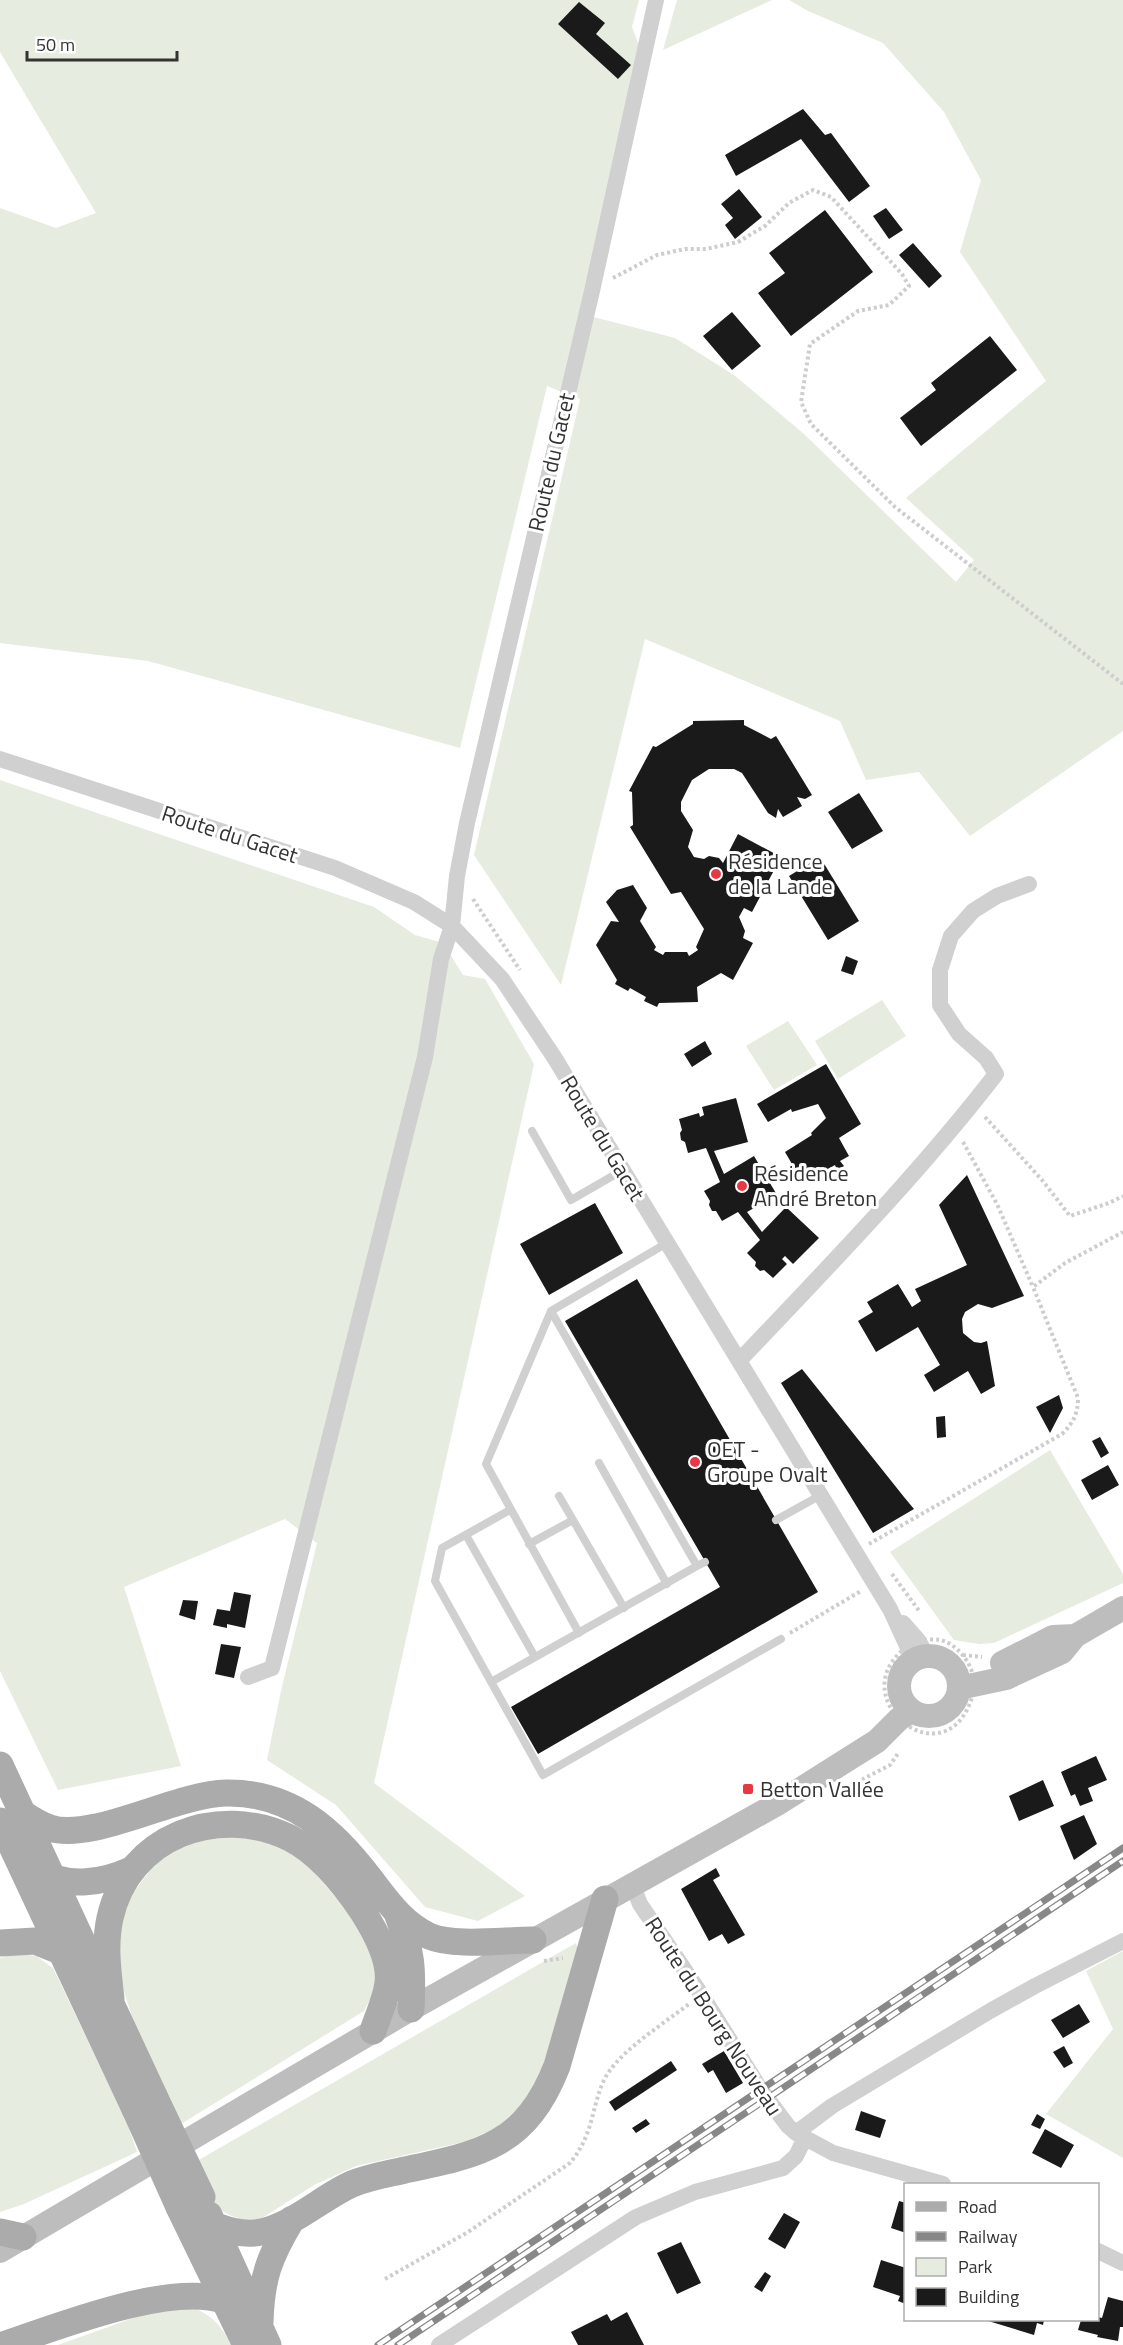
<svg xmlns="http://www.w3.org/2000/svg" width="1123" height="2345" viewBox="0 0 1123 2345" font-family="'Titillium Web',sans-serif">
<rect width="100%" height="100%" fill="#fff"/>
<path fill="#e6ecdf" d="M0 0H639L632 27 641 51 582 314 675 338 734 375 804 434 956 582 974 560 906 498 1046 381 960 252 981 180 944 112 883 43 808 11 789 0H1123V731L970 836 919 772 866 780 840 721 645 639 561 985 474 855 580 399 547 386 460 748 148 661 0 643V208L56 228 96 213 0 52Z
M677 0H772L663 50Z
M0 780 374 907 415 935 443 943 463 975 485 979 534 1064 374 1783 525 1896 478 1921 425 1907 336 1805 267 1760 281 1691 317 1543 285 1519 124 1587 181 1766 58 1790 0 1671Z
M882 1000 906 1036 838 1079 815 1041Z
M788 1021 817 1065 774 1090 746 1046Z
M1050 1450 1123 1574V1583L994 1643 979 1644 954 1640 890 1552Z
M232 1832 277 1842 312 1870 351 1915 370 1953 379 1983 364 2011 181 2124 136 2029 120 1979 115 1939 131 1896 154 1865 189 1841Z
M576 1943 578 1950 549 2056 531 2097 496 2128 464 2142 356 2166 314 2185 256 2222C208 2213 214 2203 197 2161Z
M1123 1951V2158L1046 2114 1113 2029 1086 1971Z
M17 1953 36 1956 53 1968 126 2120 137 2152 24 2204 0 2212V1958Z
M190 2306C211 2315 221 2324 231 2345H58L147 2313Z"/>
<path fill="#1a1a1a" d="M579 2 605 23 596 34 631 65 618 79 558 24Z
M803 109 825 135 831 133 870 186 849 202 801 139 736 176 725 155Z
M739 189 762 217 735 239 725 225 733 218 721 204Z
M886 208 903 230 889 239 873 216Z
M825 210 873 272 791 336 758 293 785 273 769 253Z
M913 243 942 276 929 288 899 255Z
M732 312 761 346 732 370 703 336Z
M990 336 1017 370 921 446 900 418 936 390 931 383Z
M744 720V725L771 739 776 736 812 795 805 799 797 797 802 806 783 817 778 809 776 818 768 813 742 773 734 769H709L692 780 681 802V811L693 830 688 847 694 857 704 859 709 856 719 858 723 863 738 834 781 857 752 912 744 908 739 917 745 931 743 938 753 943 733 980 721 973 697 987 698 1002 659 1003 657 1007 644 1001 646 997 630 988 628 991 615 984 617 980 596 945 611 921 619 922 606 902 617 890 633 885 647 908 640 921 656 947 654 950 663 955 665 952H687L689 956 698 950 696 947 704 929 681 892 671 894 630 827 633 825 632 792 629 791 653 746 656 747 693 724V721Z
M859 793 883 831 852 849 828 812Z
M820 857 859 921 828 940 789 876Z
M846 956 858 961 853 975 841 971Z
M705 1041 712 1054 692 1067 684 1054Z
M826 1064 861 1124 839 1138 849 1156 840 1161 844 1166 837 1170 835 1165 803 1183 785 1152 812 1135 811 1133 826 1118 818 1104 792 1112 791 1109 768 1122 757 1104Z
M736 1098 748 1142 714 1151 724 1174 754 1156 777 1195 747 1212 762 1232 786 1207 819 1238 793 1264 785 1256 782 1259 787 1264 773 1278 764 1270 760 1271 755 1266 756 1262 747 1253 760 1240 738 1212 722 1221 716 1211H712L709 1205 710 1201 704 1191 720 1182 706 1148 688 1153 685 1142 681 1140 680 1133 682 1130 679 1119 699 1113 700 1117 704 1115 702 1107Z
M967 1175 1024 1296 992 1308 978 1304 965 1312 962 1319 963 1333 974 1342 981 1343 987 1341 995 1386 981 1394 968 1371 934 1392 924 1375 940 1365 918 1327 876 1352 858 1321 873 1312 867 1302 898 1284 912 1307 921 1301 915 1289 967 1265 939 1205Z
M595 1203 623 1253 549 1295 520 1244Z
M637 1279 818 1592 538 1754 511 1707 720 1587 565 1321Z
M802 1369 904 1497 914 1509 873 1533 781 1383Z
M1059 1395 1063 1408 1050 1433 1036 1407Z
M945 1416 946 1437 937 1438 936 1417Z
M1100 1437 1109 1453 1101 1458 1092 1441Z
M1108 1465 1119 1485 1092 1500 1081 1480Z
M234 1592 251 1595 245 1628 227 1624V1628L213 1625 217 1609 230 1611Z
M183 1600 198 1601 195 1620 179 1615Z
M221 1644 241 1647 234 1678 215 1674Z
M1096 1756 1107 1780 1088 1788 1093 1801 1080 1806 1075 1794 1071 1796 1061 1772Z
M1043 1780 1054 1806 1019 1821 1009 1796Z
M1084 1815 1097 1844 1074 1860 1060 1826Z
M716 1868 720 1876 713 1880 745 1935 728 1944 722 1934 709 1941 681 1889Z
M1079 2004 1090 2022 1063 2038 1051 2020Z
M1064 2046 1073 2063 1064 2068 1053 2052Z
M724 2051 743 2083 726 2093 713 2070 708 2073 702 2064Z
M671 2061 677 2070 615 2111 609 2102Z
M861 2111 886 2120 880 2138 855 2130Z
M1037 2114 1045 2119 1040 2129 1031 2125Z
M646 2119 650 2124 636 2133 632 2128Z
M1045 2129 1074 2145 1061 2168 1032 2153Z
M899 2201 906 2203V2233L891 2228Z
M784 2213 800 2222 785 2249 768 2239Z
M681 2242 701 2283 677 2294 657 2253Z
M881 2260 906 2268V2304L898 2301 900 2296 873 2287Z
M765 2272 771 2276 762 2292 754 2287Z
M1108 2297 1123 2301V2327H1120L1118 2341 1097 2337 1098 2335 1078 2330 1081 2320H1098V2317L1102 2318Z
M627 2312 644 2345H578L571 2332 607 2314 611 2321Z
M985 2320H1044L1043 2325 1037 2323 1034 2335Z"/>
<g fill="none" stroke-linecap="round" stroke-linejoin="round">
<path stroke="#cdcdcd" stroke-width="4" stroke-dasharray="3 3" stroke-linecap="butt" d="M613 278 657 255 685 249H706L738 242 765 226 789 203 813 190 831 197 902 274 909 286 889 305 858 311 810 344 801 402 811 424 895 507 1123 684
M473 899 520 970
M985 1117 1042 1180 1070 1216 1109 1203 1123 1196
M963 1142 997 1204 1033 1287
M869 1544 1062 1434C1073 1423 1078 1414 1078 1398L1033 1287 1065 1263 1123 1232
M892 1574 920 1612
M790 1633 861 1591
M918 1640C925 1640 934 1639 941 1640 962 1646 979 1673 973 1694 947 1789 827 1689 918 1640Z
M963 1655 982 1657
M846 1788 890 1765 899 1752
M544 1961 563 1958
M385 2279 468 2232 570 2163C578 2153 584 2143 588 2131 595 2112 597 2090 608 2073 626 2047 663 2024 689 2004"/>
<path stroke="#d0d0d0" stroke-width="8" d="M532 1131 571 1200 623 1170
M551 1311 486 1464 579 1633
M599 1463 667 1584
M559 1496 573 1520
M510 1510 442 1548 435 1581 543 1775 781 1639
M776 1520 821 1495
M466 1535 535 1657
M529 1544 573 1520 624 1608
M697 1566 705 1562
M491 1682 697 1566 551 1311 667 1243"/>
<path stroke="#d0d0d0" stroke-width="16" d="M0 759 335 868 414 902 452 926 502 979 554 1057 890 1609 913 1659
M740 1360C828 1267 918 1175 996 1074L986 1058 959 1034 940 1005V970L951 936 973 911 997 896 1029 884
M903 1623 918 1640 927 1656
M248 1677 272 1668 425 1057 441 959 452 926 457 876 467 823 592 291 656 0
M632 1884 640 1904 701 1994 761 2090 788 2126 796 2133 833 2153 943 2184
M796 2133 832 2106 990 2011 1035 1986 1123 1941
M1098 2251 1123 2263
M439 2345 636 2217 695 2192 783 2168 796 2156 805 2138"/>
<path stroke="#bdbdbd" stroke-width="24" d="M899 1686a30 30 0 1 1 60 0a30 30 0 1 1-60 0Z
M1002 1663 1053 1637 1075 1636
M959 1688 1006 1678 1062 1652 1075 1636 1123 1608
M0 2251 411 2009 777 1804 877 1741 899 1719 911 1711"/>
<path stroke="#ababab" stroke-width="27" d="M0 1765 155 2098
M22 1813C31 1819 40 1825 50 1828 92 1842 176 1794 226 1793 292 1792 334 1831 371 1880 388 1902 403 1924 429 1936 454 1947 504 1940 533 1940
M0 1821 135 2109
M41 1871C67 1889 105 1882 131 1870
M397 1913C412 1952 413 1968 411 2009
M0 1943 35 1941 60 1951
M111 1999C108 1972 104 1945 110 1918 128 1836 218 1803 290 1838 319 1853 345 1885 363 1912 375 1931 391 1959 388 1983 386 2000 378 2015 373 2031
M179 2207C203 2220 226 2235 255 2233 288 2230 322 2197 352 2184 369 2177 388 2174 405 2170 482 2154 526 2145 557 2066L605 1899
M179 2207 246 2345
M209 2215 268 2345
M0 2232 23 2237
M260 2323C261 2279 269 2257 292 2219
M3 2345C57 2327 172 2281 225 2301"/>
<g stroke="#888" stroke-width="7">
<path id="rail" d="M378 2345 1123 1848
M398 2345 1123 1861"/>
</g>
<use href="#rail" stroke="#fff" stroke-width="4.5" stroke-dasharray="14" stroke-linecap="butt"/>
<path stroke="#ababab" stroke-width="27" d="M155 2098 202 2197
M135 2109 179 2207"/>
</g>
<g fill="#e63946" stroke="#fff" stroke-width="2">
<circle cx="716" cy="874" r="6"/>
<circle cx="742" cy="1186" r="6"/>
<circle cx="695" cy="1462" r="6"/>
<rect x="742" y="1783" width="12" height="12" rx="3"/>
</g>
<g text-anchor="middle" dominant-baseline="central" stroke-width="6" stroke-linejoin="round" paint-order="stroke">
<g font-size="22" fill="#333" stroke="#fff">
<text transform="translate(551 462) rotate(-77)">Route du Gacet</text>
<text transform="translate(230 834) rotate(18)">Route du Gacet</text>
<text transform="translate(603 1138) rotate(59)">Route du Gacet</text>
<text transform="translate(714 2016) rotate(57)">Route du Bourg Nouveau</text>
</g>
<g font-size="22" fill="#333" stroke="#fff" text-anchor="start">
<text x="728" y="861">Résidence<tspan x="728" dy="25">de la Lande</tspan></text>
<text x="754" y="1173">Résidence<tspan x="754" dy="25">André Breton</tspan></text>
<text x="707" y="1449">OET -<tspan x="707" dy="25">Groupe Ovalt</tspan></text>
<text x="760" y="1789">Betton Vallée</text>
</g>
</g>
<rect x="904" y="2183" width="195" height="138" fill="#ffffff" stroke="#adadad" stroke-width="1.5"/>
<rect x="916" y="2202" width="30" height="9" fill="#ababab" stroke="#adadad" stroke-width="1.5"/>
<text x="958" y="2213" font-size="18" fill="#333333">Road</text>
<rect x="916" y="2232" width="30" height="9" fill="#888888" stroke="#adadad" stroke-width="1.5"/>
<text x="958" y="2243" font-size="18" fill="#333333">Railway</text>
<rect x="916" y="2258" width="30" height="18" fill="#e6ecdf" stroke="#adadad" stroke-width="1.5"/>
<text x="958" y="2273" font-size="18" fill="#333333">Park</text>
<rect x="916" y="2288" width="30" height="18" fill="#1a1a1a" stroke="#adadad" stroke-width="1.5"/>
<text x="958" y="2303" font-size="18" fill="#333333">Building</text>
<path d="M27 51v9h150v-9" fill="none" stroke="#333333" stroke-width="3"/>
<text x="36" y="51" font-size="18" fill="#333333" stroke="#ffffff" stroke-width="4.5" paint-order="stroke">50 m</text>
</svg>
